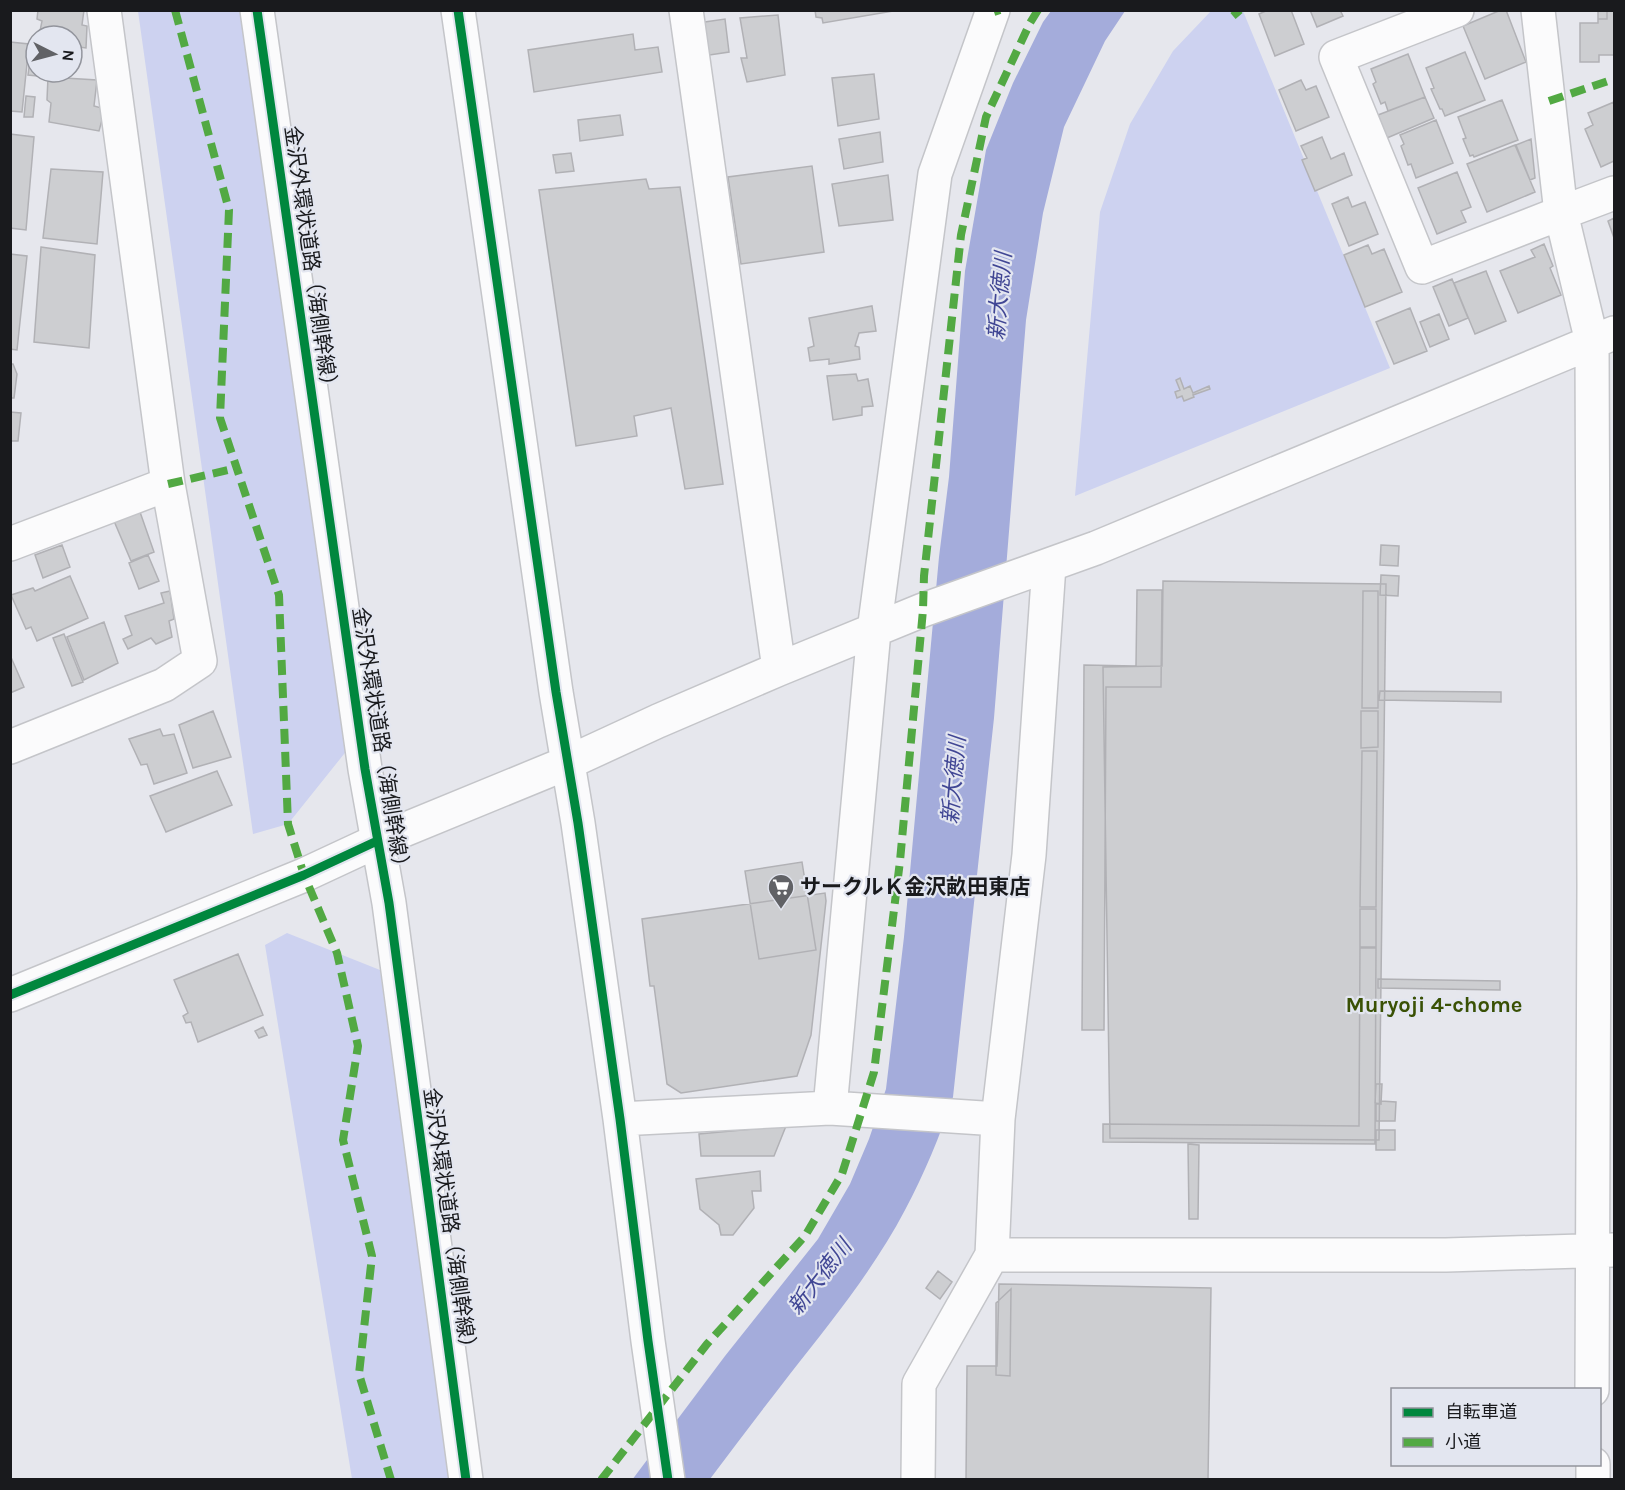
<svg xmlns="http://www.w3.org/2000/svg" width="1625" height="1490" viewBox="0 0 1625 1490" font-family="Karla,'Noto Sans JP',sans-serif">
<rect width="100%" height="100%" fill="#e6e7ed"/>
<path fill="#cdd2f0" d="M138 11H242L348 749 288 824 253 834Z
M1211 11H1243L1390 368 1075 496 1100 212 1130 124 1173 51Z
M287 933 380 970 449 1479H352L265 945Z"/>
<path fill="#a4acdb" d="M1051 11H1125L1105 41 1064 127 1043 213 1026 320 994 718 953 1097C940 1136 924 1174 905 1210 874 1269 831 1322 790 1374 763 1409 736 1444 710 1479L632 1480 725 1356 818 1239 850 1184 869 1139 886 1089 904 937 939 557 949 477 965 271 986 150 1013 83 1043 22Z"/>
<path fill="#cdced1" stroke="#b1b1b5" stroke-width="1.5" d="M38 10H84L82 25 87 26 86 48 72 46V36H39L42 21 37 19Z
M815 10H899L823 23 822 18 816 17Z
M1268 10H1291L1304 44 1275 56 1259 14Z
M1310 10H1340L1343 16 1317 27Z
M1501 10H1506L1526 62 1485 79 1463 26Z
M1598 10H1607V19H1598Z
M1607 10H1614V55H1599V62H1580V23H1598V19H1607Z
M778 15 785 75 747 82 741 58H747L740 18Z
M725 19 729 52 703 56 698 23Z
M633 34 635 50 658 47 662 72 534 92 528 50Z
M10 42 29 44 22 112 10 111Z
M1465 52 1485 100 1445 116 1442 109H1440L1431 89 1434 88 1426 68Z
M1408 54 1425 97 1388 111 1385 102 1381 104 1373 84 1376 82 1371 69Z
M30 60 36 61 37 76 28 75Z
M874 74 879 119 838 126 832 78Z
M48 77 97 80 94 106 105 109 99 131 49 122 51 103 47 100Z
M1301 80 1306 90 1316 86 1329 117 1296 131 1279 90Z
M26 96 35 97 33 117H24Z
M1425 97 1434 118 1387 138 1378 115Z
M1502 100 1518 140 1474 157 1473 155 1470 156 1463 139 1466 138 1458 117Z
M1614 102V161L1601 167 1585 129 1593 125 1588 113Z
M620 115 623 135 580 141 578 120Z
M1436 120 1453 163 1416 178 1411 164 1408 165 1401 146 1404 144 1400 135Z
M880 132 883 162 844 169 839 139Z
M10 134 34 137 26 230 10 228Z
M1322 137 1331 159 1344 153 1352 175 1315 191 1302 160 1307 158 1301 146Z
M1531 139 1535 178 1530 180 1516 145Z
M1515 145 1535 192 1487 212 1467 164Z
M571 153 574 171 556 173 553 155Z
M812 166 824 252 741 264 728 177Z
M51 169 103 172 97 244 43 238Z
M1457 172 1471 207 1461 211 1466 222 1437 234 1418 188Z
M888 175 893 220 839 226 832 184Z
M646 179 649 189 680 187 723 484 685 489 671 408 634 416 637 436 576 446 539 190Z
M1348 197 1352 207 1365 202 1378 234 1349 246 1332 204Z
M1614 218V238L1608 221Z
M1544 244 1553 266 1550 268 1561 295 1518 313 1500 271 1535 257 1531 250Z
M1368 245 1372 254 1384 249 1402 292 1365 307 1344 255Z
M41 247 95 255 89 348 34 342Z
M10 254 27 256 17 350 10 349Z
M1486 271 1506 321 1475 334 1454 283Z
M1452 279 1468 318 1449 326 1433 287Z
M872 306 876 331 859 333 855 346 859 347 860 359 829 364V359L810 361 808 348 814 346 809 318Z
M1410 308 1427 351 1394 364 1376 322Z
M1439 314 1449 339 1430 347 1420 322Z
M10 364H13L17 374 14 398H10Z
M856 374 858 381 868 379 873 406 862 407V415L833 420 827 376Z
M1180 378 1184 389 1190 386 1193 393 1209 386 1210 389 1193 395 1194 397 1184 401 1182 396 1177 398 1175 392 1180 390 1176 380Z
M10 412 21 413 18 441H11L10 443Z
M140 512 154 552 131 561 114 521Z
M62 545 70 567 43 578 35 555Z
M1381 545 1399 546 1398 566 1380 565Z
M148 555 159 581 139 589 129 563Z
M1381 575 1399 576 1398 596 1380 595Z
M70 576 88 618 37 641 31 627 26 629 11 595 33 588 35 591Z
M1163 581 1386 584 1379 1140 1110 1138 1103 667 1162 666Z
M1137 590H1162L1161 687H1106L1104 1030H1082L1084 665 1136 666Z
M170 591 174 619 169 621 172 637 156 644 151 638 128 649 123 639 132 635 125 616 164 603 161 593Z
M1363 591H1378V708H1362Z
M104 622 118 663 84 680 67 637Z
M64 634 83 682 72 686 53 638Z
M10 655 24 687 10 693Z
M1380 691 1501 692V702L1379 700Z
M213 711 231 757 193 768 179 725Z
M1361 711H1378V747L1361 748Z
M160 729 163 736 174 734 187 773 154 784 147 764 141 765 129 739Z
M1362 751H1377L1376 907H1360Z
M217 771 232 805 166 832 150 796Z
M802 862 816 950 759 959 745 871Z
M825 893 826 901 811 1035 797 1076 681 1093 667 1084 654 986H650L642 919Z
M1360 909H1376V947H1360Z
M1360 948H1376L1375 1144 1103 1142V1124L1359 1126Z
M238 954 263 1015 198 1042 191 1022 186 1023 183 1016 188 1013 174 980Z
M1378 979 1500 981V990L1378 988Z
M263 1027 267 1035 259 1038 255 1031Z
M1376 1084H1382L1381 1104 1375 1103Z
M1381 1101 1396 1102 1395 1121H1376V1104H1381Z
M786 1126 774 1156H701L699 1134Z
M1376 1130H1395V1150H1376Z
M1188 1144 1199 1145 1198 1219H1189Z
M760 1171 761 1191H752L754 1208 733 1235H721L719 1225 700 1209 696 1179Z
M938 1271 952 1282 940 1299 926 1288Z
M999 1284 1211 1288 1208 1480H966L967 1366H997Z
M1011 1289 1010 1376 996 1375V1303Z"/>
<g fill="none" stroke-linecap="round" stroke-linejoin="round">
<g stroke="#c4c5c9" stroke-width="36">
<path id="minor" d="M257 10 365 769 389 903 466 1480
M458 10 556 692 578 823 620 1119 648 1341 668 1480
M686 10 779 669
M1457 10 1336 57 1422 267 1561 213 1538 10
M10 544 168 484
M10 747 164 685 200 661 168 484 104 10
M10 995 304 875 377 841 567 763 658 721 779 669 923 610 1096 548 1614 333
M830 1108 998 1119
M620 1119 830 1108 874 631 935 174 993 10
M992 1255H1446L1613 1250
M1592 1390 1594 886 1592 342 1561 213 1614 193
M1593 1464V1480
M918 1480 919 1384 992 1255 998 1119 1029 855 1049 565"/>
</g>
<use href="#minor" stroke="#fbfbfc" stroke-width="33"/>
<path stroke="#52a943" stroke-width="8" stroke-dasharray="15 8" stroke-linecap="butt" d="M175 10 229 210 220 418 279 595 288 824 304 875 337 953 358 1046 343 1140 372 1256 359 1374 391 1480
M994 12 1000 10
M1233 16 1240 10
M1549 101 1614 79
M168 484 237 468
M601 1480 707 1344 805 1236 842 1174 874 1072 900 861 923 610 924 576 961 235 986 117 1030 23 1038 10"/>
<g stroke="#e3e6f0" stroke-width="13">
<path id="cycleway" d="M257 10 365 769 389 903 466 1480
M458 10 556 692 578 823 620 1119 648 1341 668 1480
M10 995 304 875 377 841"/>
</g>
<use href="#cycleway" stroke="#00873e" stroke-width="9"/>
</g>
<defs>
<g id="supermarket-pin" transform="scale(1.35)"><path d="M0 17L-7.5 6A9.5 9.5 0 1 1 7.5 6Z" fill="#616266" stroke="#e3e6f0"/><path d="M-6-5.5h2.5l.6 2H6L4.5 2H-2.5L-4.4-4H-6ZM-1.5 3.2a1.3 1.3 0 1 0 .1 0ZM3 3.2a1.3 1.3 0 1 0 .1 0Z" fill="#fff"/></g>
</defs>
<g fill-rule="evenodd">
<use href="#supermarket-pin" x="781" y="887"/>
</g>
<g text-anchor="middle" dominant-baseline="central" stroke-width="4.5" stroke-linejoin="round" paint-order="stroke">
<g font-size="21" fill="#191a1d" stroke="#e3e6f0">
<text transform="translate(311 261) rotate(82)">金沢外環状道路（海側幹線）</text>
<text transform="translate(381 742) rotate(81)">金沢外環状道路（海側幹線）</text>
<text transform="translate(450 1223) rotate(82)">金沢外環状道路（海側幹線）</text>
</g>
<g font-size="21" font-weight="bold" fill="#191a1d" stroke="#e3e6f0" text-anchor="start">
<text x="800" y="887">サークルＫ金沢畝田東店</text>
</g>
<g font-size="22" font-style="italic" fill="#404694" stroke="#e3e6f0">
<text transform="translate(1000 296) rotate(-85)">新大徳川</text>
<text transform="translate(954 780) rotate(-85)">新大徳川</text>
<text transform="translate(820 1277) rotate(-52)">新大徳川</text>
</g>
<g font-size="22" font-weight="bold" fill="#3a5105" stroke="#e3e6f0">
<text x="1434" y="1005">Muryoji 4-chome</text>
</g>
</g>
<rect width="1625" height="1490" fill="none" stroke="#191a1d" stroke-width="24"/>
<rect x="1391" y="1388" width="210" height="78" fill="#e3e6f0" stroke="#92949c" stroke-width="1.5"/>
<rect x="1403" y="1408" width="30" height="9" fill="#00873e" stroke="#92949c" stroke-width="1.5"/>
<text x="1445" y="1418" font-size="18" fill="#191a1d">自転車道</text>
<rect x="1403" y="1438" width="30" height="9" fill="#52a943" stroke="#92949c" stroke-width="1.5"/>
<text x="1445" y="1448" font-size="18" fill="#191a1d">小道</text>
<g transform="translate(54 54) rotate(96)"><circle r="28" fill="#e3e6f0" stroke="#92949c" stroke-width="1.5"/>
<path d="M0-4.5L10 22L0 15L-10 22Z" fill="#616266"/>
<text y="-9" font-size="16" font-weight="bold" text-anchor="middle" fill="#191a1d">N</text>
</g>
</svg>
